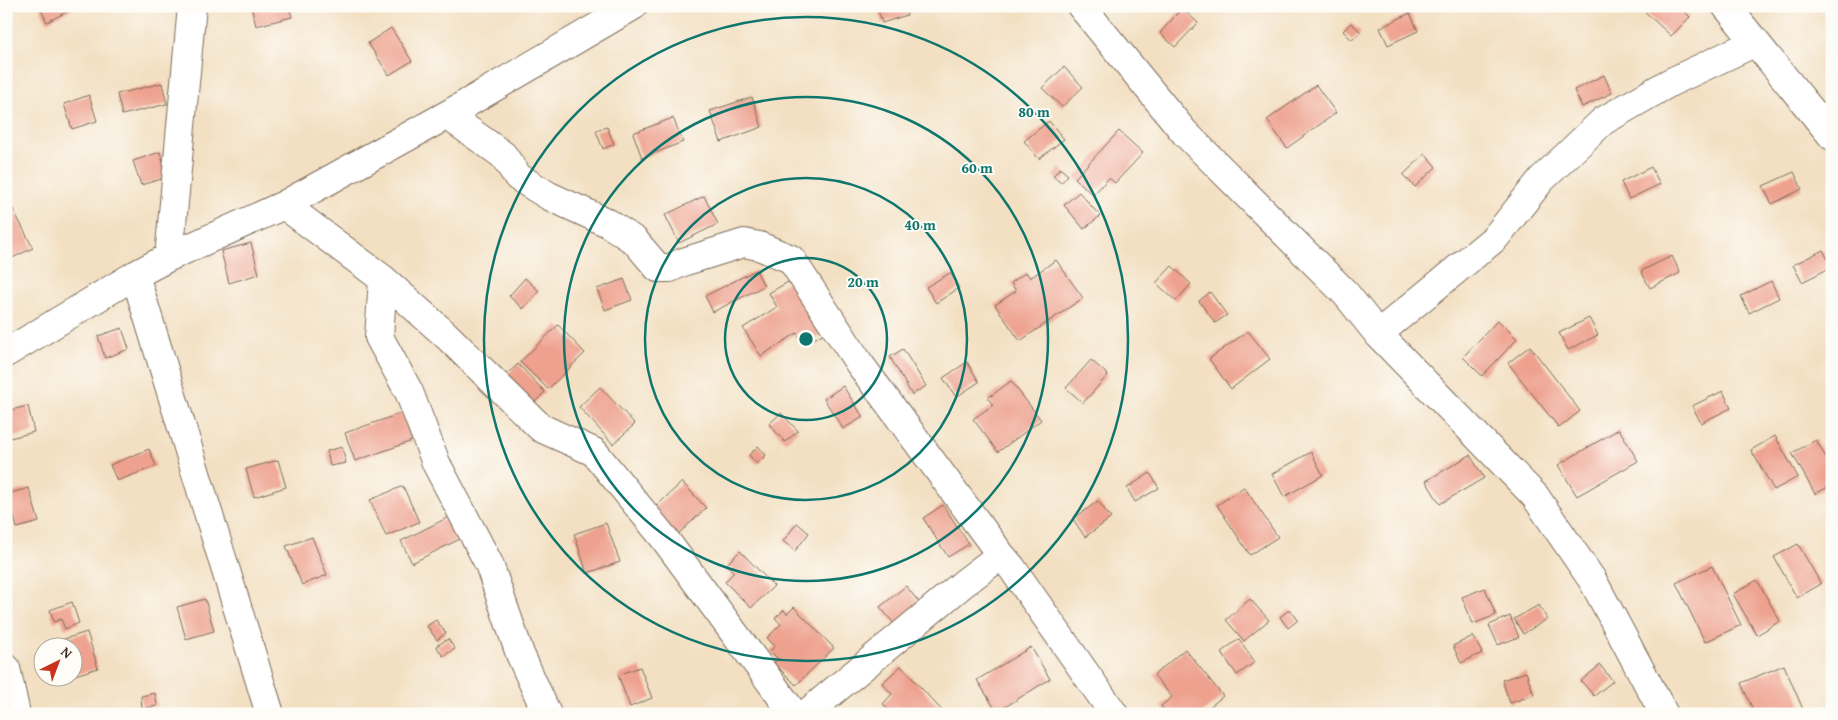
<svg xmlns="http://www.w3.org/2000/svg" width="1838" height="720" viewBox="0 0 1838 720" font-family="'Gentium Book Plus',serif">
<rect width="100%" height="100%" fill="#fdfcf7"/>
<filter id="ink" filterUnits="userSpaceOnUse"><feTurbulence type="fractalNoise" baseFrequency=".02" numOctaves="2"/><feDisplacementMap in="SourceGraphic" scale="10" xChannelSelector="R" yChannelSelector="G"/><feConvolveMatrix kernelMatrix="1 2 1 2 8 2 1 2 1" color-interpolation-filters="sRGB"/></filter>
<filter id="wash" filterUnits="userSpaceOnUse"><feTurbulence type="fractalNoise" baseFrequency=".0096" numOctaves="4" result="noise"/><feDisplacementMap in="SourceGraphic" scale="20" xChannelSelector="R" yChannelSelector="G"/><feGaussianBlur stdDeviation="1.12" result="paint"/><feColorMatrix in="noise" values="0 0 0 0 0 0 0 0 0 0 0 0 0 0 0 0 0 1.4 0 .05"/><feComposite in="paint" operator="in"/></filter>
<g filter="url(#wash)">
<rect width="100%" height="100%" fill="#f3e0c3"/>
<g id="blocks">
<path fill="#eea18e" d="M39 6H73L74 8 47 22Z
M251 6H289L292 17 256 26Z
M889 6H905L907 15 882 23 878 10Z
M1639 6H1679L1690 17 1671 36Z
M1182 8 1198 23 1175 47 1160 33Z
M1410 13 1418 31 1388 45 1380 28Z
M1351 23 1361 32 1352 40 1343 31Z
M391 28 412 61 389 75 368 43Z
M1064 67 1083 87 1062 107 1042 88Z
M1604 75 1612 93 1582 107 1574 90Z
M162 83 167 104 122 115 117 94Z
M1316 85 1336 113 1287 148 1267 120Z
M89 95 97 121 72 129 64 104Z
M752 97 762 127 721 142 710 111Z
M673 118 683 142 642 158 633 133Z
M1049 121 1064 139 1039 159 1024 141Z
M607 127 614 144 603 149 596 131Z
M1119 131 1143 153 1115 183 1109 178 1093 195 1075 178Z
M160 152 168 177 141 185 133 161Z
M1425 154 1436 167 1415 187 1403 175Z
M1651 167 1660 184 1629 199 1621 182Z
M1060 168 1068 175 1061 183 1053 176Z
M1794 172 1802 189 1772 204 1763 186Z
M1079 192 1100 216 1084 229 1064 205Z
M704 196 718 224 679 243 665 215Z
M13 209 33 248 6 261V212Z
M251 243 259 274 229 283 221 251Z
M1823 250 1832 267 1802 282 1793 265Z
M1672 256 1680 273 1650 288 1641 271Z
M1056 260 1083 298 1020 341 995 305 1016 291 1011 283 1026 272 1030 278Z
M1172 266 1191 284 1176 301 1156 283Z
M756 270 764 286 713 312 705 296Z
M950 273 959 288 936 303 926 287Z
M525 278 539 291 523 309 509 296Z
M624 279 632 300 605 310 597 289Z
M793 279 826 332 804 345 797 333 761 356 743 328 777 307 769 293Z
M1771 281 1779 298 1749 313 1741 296Z
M1210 292 1227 315 1215 323 1199 301Z
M1589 318 1598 335 1568 350 1559 333Z
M1498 320 1517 339 1482 376 1463 357Z
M558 325 585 353 548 389 520 362Z
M122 328 129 349 105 358 98 336Z
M1248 331 1270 359 1231 389 1209 359Z
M1530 346 1580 411 1559 428 1508 363Z
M903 349 926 386 912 395 890 357Z
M1091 360 1108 375 1083 403 1066 388Z
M967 362 979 382 956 397 943 378Z
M518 364 545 392 531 406 503 378Z
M1011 381 1041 420 998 452 973 419 993 405 988 398Z
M843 386 863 417 843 429 824 399Z
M600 387 635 424 613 444 579 407Z
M1723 391 1731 408 1701 423 1692 406Z
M28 406 34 432 6 439V421H8L6 411Z
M402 413 412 441 355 461 345 433Z
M781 413 798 431 785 442 769 424Z
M1619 429 1638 461 1577 496 1558 465Z
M1775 436 1798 477 1774 490 1751 450Z
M1816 440 1832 468V485L1815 494 1792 453Z
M758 446 766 455 757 464 749 455Z
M342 447 346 463 330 466 327 451Z
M149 449 156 466 117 481 110 465Z
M1311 452 1323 475 1284 497 1272 474Z
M1470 455 1484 478 1440 504 1426 481Z
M278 460 286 487 254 497 246 469Z
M1150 473 1159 488 1135 502 1127 488Z
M682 482 706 508 674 538 650 512Z
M403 486 419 522 386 536 370 500Z
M1244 487 1278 537 1250 555 1217 505Z
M29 488 39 522 17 528 14 516 7 518 6 506 10 505 7 494Z
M1098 501 1111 518 1085 537 1073 519Z
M943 505 969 544 948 557 923 518Z
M449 517 460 539 412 563 401 541Z
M606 523 620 562 587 573 574 534Z
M797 523 809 533 795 551 783 541Z
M312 537 327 575 302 585 286 546Z
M1798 544 1821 584 1797 598 1774 557Z
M740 551 774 586 751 608 725 582 734 572 726 565Z
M1712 566 1741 625 1705 642 1676 583Z
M1757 580 1780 621 1757 635 1733 594Z
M906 586 922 606 897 627 880 607Z
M1485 588 1496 615 1473 624 1462 597Z
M205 599 214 631 186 639 177 607Z
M1250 599 1269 620 1244 641 1226 620Z
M72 602 79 623 65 629 61 619 54 622 50 610Z
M1539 605 1547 619 1523 634 1514 619Z
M794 607 834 648 796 685 774 663 778 659 770 651 775 646 767 638 781 624 775 618 784 610 787 614Z
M1290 609 1298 620 1288 628 1280 617Z
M1510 616 1519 637 1498 645 1489 625Z
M436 620 446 633 437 640 427 626Z
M87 632 98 668 72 676V648H60L58 641Z
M1473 636 1482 653 1461 663 1453 646Z
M448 639 455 649 443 656 436 646Z
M1239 639 1255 662 1237 675 1221 652Z
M1031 647 1050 679 997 712 977 680Z
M1185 649 1223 696 1201 714H1167L1161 706 1172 697 1154 675Z
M1600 665 1613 681 1594 696 1581 681Z
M1784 665 1805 714H1755L1741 683Z
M901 666 945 714H892L883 704 892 694 882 683Z
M640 667 652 698 630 707 618 675Z
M1526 672 1534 695 1510 703 1502 680Z
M155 693 157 706 142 709 141 696Z"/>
</g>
</g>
<g filter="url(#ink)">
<use href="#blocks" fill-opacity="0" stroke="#7b6a58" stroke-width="1"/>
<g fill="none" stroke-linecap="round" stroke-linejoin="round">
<g stroke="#7b6a58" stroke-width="30">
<path id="minor" d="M1081 6 1185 133 1346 294 1378 334 1535 496 1593 581 1664 714
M1726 6 1832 136
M447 115 503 155 518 177 549 196 608 223 635 241 658 268H670L683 262 744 243 759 246 791 259 859 363 1001 555
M284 205 383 279 379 337 409 392 436 463 489 564 520 654 547 714
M169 257 192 6
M135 275 270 714
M383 279 447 336 541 428 594 452 664 538 794 714
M1378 334 1495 238 1541 180 1603 121 1669 83 1756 42
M6 353 135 275 169 257 284 205 447 115 633 6
M6 668 16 714
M806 714 964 583 1001 555 1012 568 1114 714"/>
</g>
<use href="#minor" stroke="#fff" stroke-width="28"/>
</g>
</g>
<g fill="none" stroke="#0f766e" stroke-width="2.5">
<circle cx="806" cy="339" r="81"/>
<circle cx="806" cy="339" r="161"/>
<circle cx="806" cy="339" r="242"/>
<circle cx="806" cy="339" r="322"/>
</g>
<circle cx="806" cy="339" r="8" fill="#0f766e" stroke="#fdfcf7" stroke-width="2.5"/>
<g font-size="15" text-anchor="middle" font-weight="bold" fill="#0f766e" stroke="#fdfcf7" stroke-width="4" stroke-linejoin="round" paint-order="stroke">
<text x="1034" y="117">80 m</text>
<text x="977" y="173">60 m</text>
<text x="920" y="230">40 m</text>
<text x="863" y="287">20 m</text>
</g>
<rect width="1838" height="720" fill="none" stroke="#fdfcf7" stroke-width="25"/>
<g transform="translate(58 662) rotate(42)"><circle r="24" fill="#fdfcf7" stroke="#afa8a0"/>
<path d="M0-4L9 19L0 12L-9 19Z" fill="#c8321e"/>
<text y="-8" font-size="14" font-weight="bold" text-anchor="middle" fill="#3b2a1e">N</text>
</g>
</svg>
